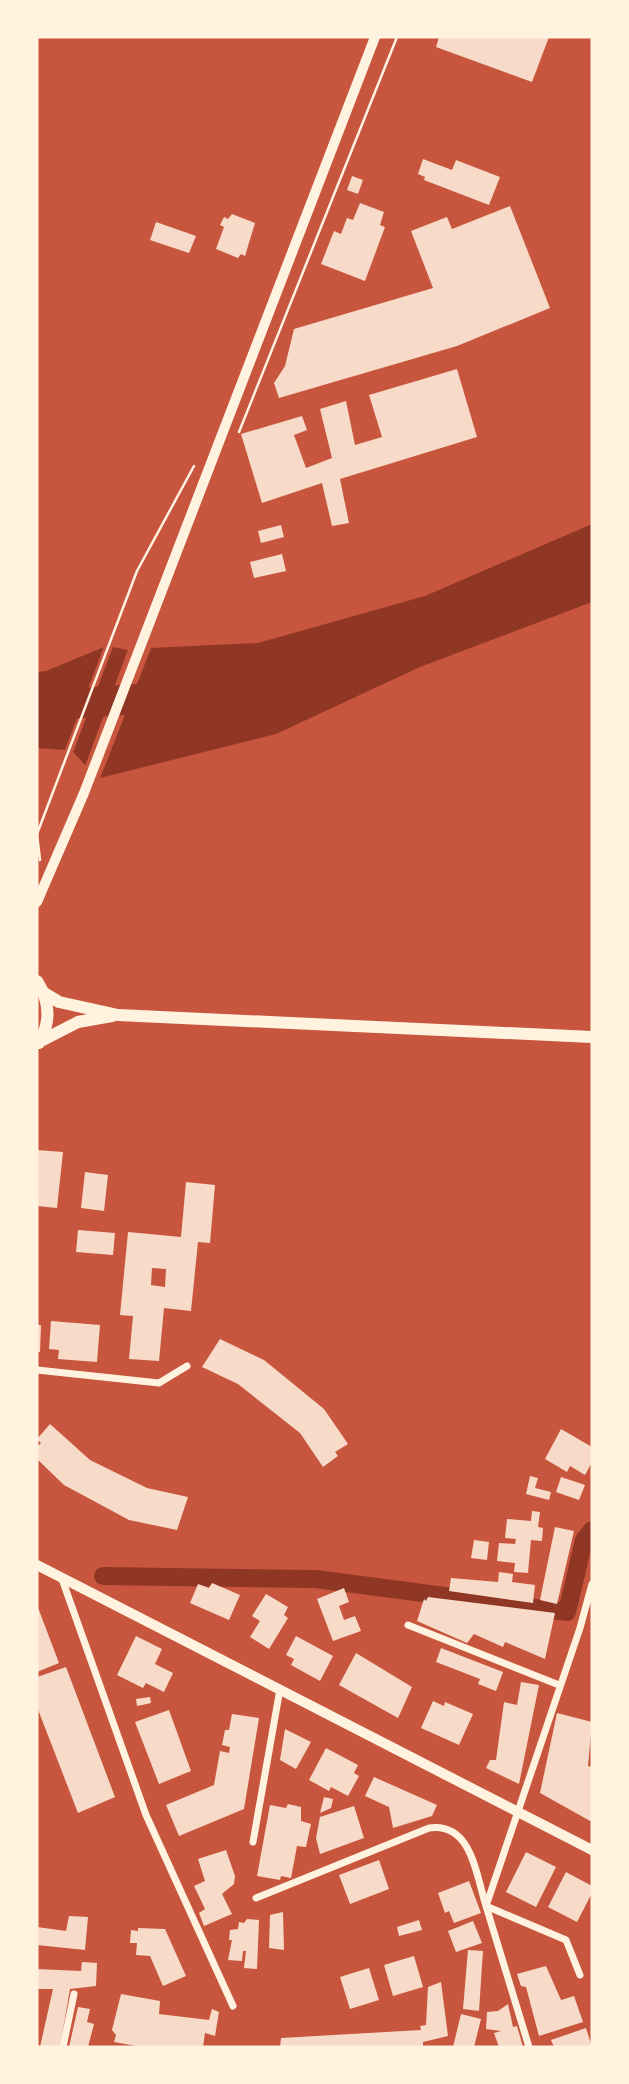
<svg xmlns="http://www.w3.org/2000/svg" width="629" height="2084" viewBox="0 0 629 2084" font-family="'PT Serif',serif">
<rect width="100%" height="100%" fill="#c8553d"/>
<path fill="#8f3625" d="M592 524V602L420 667 276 734 100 778 151 648 258 643 425 596Z
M104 647 65 750 37 748V672L46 671Z
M113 647 128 650 86 766 73 752Z"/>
<path fill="#c8553d" d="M105 644 107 648 67 753H64Z
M114 644 105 666 72 755 70 751 109 646Z
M147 648H151L99 781 97 776Z
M128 650 132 651 89 767 84 769Z"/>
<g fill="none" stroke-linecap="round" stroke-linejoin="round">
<path stroke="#8f3625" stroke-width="18" d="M103 1576 316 1579 567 1612 584 1540 592 1530"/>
<path stroke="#8f3625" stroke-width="30" d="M37 706 169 697"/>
</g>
<path fill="#f7dbc8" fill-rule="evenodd" d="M439 37H549L532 82 436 47Z
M423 159 452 170 456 160 500 177 489 205 424 180 425 177 418 174Z
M352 176 363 180 358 194 347 190Z
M360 203 384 212 380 225 385 227 365 281 321 264 334 231 341 234 347 218 353 220Z
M510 206 550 308 457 346 279 398 274 383 285 366 294 329 433 288 411 231 447 217 452 229Z
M232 214 255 223 245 256 241 254 238 258 216 249 224 227 220 225 224 217 228 219Z
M156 222 196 236 189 253 150 240Z
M457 369 477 437 340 479 349 523 332 526 322 483 262 503 241 434 302 416 307 430 294 435 306 468 332 458 320 409 346 401 355 445 382 437 369 395Z
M281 525 284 537 261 543 258 531Z
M282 554 286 571 254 578 250 562Z
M37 1150 63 1152 57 1208 37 1206Z
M85 1172 108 1175 104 1211 81 1208Z
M186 1182 215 1185 210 1243 198 1242 191 1311 164 1308 159 1361 129 1359 133 1316 120 1315 128 1232 181 1237ZM152 1268 166 1269 165 1287 151 1285Z
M78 1230 115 1233 113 1255 76 1252Z
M51 1321 100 1325 97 1362 58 1359 59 1350 49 1349Z
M37 1325H41L40 1352H37Z
M220 1339 264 1360 324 1409 348 1444 335 1452 338 1456 323 1467 300 1433 238 1384 202 1367Z
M50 1424 90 1460 147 1488 188 1497 177 1530 129 1520 64 1485 37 1459V1447L41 1443 37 1439Z
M561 1429 592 1447V1462L585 1475 570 1466 567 1472 545 1459Z
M530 1476 538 1478 535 1488 551 1492 549 1500 526 1494Z
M561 1477 585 1485 579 1500 556 1492Z
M532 1511 540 1512 538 1527 543 1528 542 1541 531 1540 528 1573 514 1572 515 1563 497 1561 499 1543 515 1544 516 1539 505 1538 507 1519 531 1521Z
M555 1527 574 1531 557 1604 540 1600Z
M474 1540 489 1542 487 1560 471 1558Z
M499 1572 513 1574 512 1582 535 1585 533 1603 449 1591 451 1578 498 1582Z
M212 1583 240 1595 229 1620 190 1603 198 1584 209 1588Z
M344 1588 349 1602 339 1606 344 1620 355 1616 361 1631 333 1641 317 1599Z
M266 1594 288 1607 284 1615 288 1618 269 1649 250 1637 260 1621 252 1616Z
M428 1597 555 1613 545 1659 505 1642 503 1647 474 1634 467 1643 417 1621 424 1599 426 1601Z
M37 1605 59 1663 37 1672Z
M136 1636 162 1649 155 1664 173 1673 164 1692 146 1683 143 1688 117 1675Z
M296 1636 333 1656 320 1681 291 1665 294 1659 286 1655Z
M441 1648 503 1672 496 1691 478 1684 480 1679 436 1662Z
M356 1653 412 1687 398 1718 339 1685Z
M66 1667 115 1797 78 1813 37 1707V1677Z
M521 1682 539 1685 519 1784 486 1768 490 1760H496L504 1702 517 1705Z
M150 1697 151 1703 137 1706 136 1699Z
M433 1701 444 1706 445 1702 473 1714 459 1745 421 1728Z
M169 1710 191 1771 159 1784 135 1722Z
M557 1713 592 1722 588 1766 592 1767V1822L540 1793Z
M232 1714 259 1718 244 1809 179 1836 166 1805 214 1785 220 1751 229 1753 230 1747 222 1745 225 1730H229Z
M285 1729 311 1742 296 1769 280 1760Z
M326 1748 358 1765 354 1773 359 1776 348 1796 331 1787 329 1791 309 1780Z
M374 1777 437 1805 432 1816 393 1828 389 1807 365 1796Z
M324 1797 333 1799 331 1808 320 1813Z
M288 1804 301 1807V1821L311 1824 306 1847 297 1846 291 1878 281 1876 280 1880 257 1876 270 1805 286 1808Z
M354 1806 364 1838 320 1854 316 1838 320 1817Z
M226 1850 235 1876 234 1884 222 1894 232 1914 204 1926 199 1913 205 1909 194 1886 205 1881 198 1859Z
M526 1852 556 1867 536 1907 506 1892Z
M379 1860 389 1889 350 1904 339 1875Z
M566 1872 592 1886V1893L577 1922 548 1907Z
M469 1881 481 1913 454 1923 449 1911 445 1913 438 1893Z
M283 1912 284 1950 269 1948 270 1915Z
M69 1916 88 1917 85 1950 37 1945V1927L66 1931Z
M247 1919 259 1920 257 1969 244 1968 246 1951H243L242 1961 228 1960 232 1940H229L230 1930 238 1929 239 1922 244 1923Z
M419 1920 422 1930 399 1936 397 1927Z
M473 1921 482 1943 456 1952 448 1931Z
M138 1928 165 1929 186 1976 163 1986 150 1956 136 1955 137 1943H130L131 1930 138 1931Z
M468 1950 483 1951 479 2011 463 2009Z
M414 1956 423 1987 393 1996 384 1965Z
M82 1962 97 1963 96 1986 70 1989 60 2047H40L53 1989H37V1969L81 1971Z
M546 1966 561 2000 574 1996 583 2022 539 2036 526 1987 521 1986 517 1974Z
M369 1968 379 2000 350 2009 340 1977Z
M441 1982 448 2036 423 2042V2047H280L281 2038 421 2030 420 2026 426 2025 428 1987Z
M121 1994 160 2001 159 2014 209 2020 212 2009 219 2012 215 2036 205 2033 203 2047H142L114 2042 116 2035 112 2030Z
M508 2004 513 2027 517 2026 523 2047H499L494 2033 501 2031 486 2029 487 2012 498 2011Z
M78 2007 90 2009 87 2022 94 2024 88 2047H69Z
M461 2014 481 2019 474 2047H453Z
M586 2028 592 2047H554L551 2040Z"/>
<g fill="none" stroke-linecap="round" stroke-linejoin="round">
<path stroke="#fff3e0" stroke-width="2.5" d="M239 432 397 37
M40 860 37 834 137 571 194 466"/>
<path stroke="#fff3e0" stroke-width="7" d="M37 1370 159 1383 187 1366
M62 1579 146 1815 233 2006
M408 1625 559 1685
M253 1842 280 1689
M256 1898 429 1828C472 1822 476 1875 486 1906L566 1940 580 1975
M63 2047 74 1994
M529 2047 486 1906 580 1628 592 1584"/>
<path stroke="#fff3e0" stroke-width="10" d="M37 902 84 793 375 37
M37 1565 592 1850"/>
<path stroke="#fff3e0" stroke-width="12" d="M37 981C50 1001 51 1022 39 1043
M44 993 59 1002 118 1015 592 1037
M41 1041 78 1022 112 1016"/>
</g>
<rect width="629" height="2084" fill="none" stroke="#fff3e0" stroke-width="77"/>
</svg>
